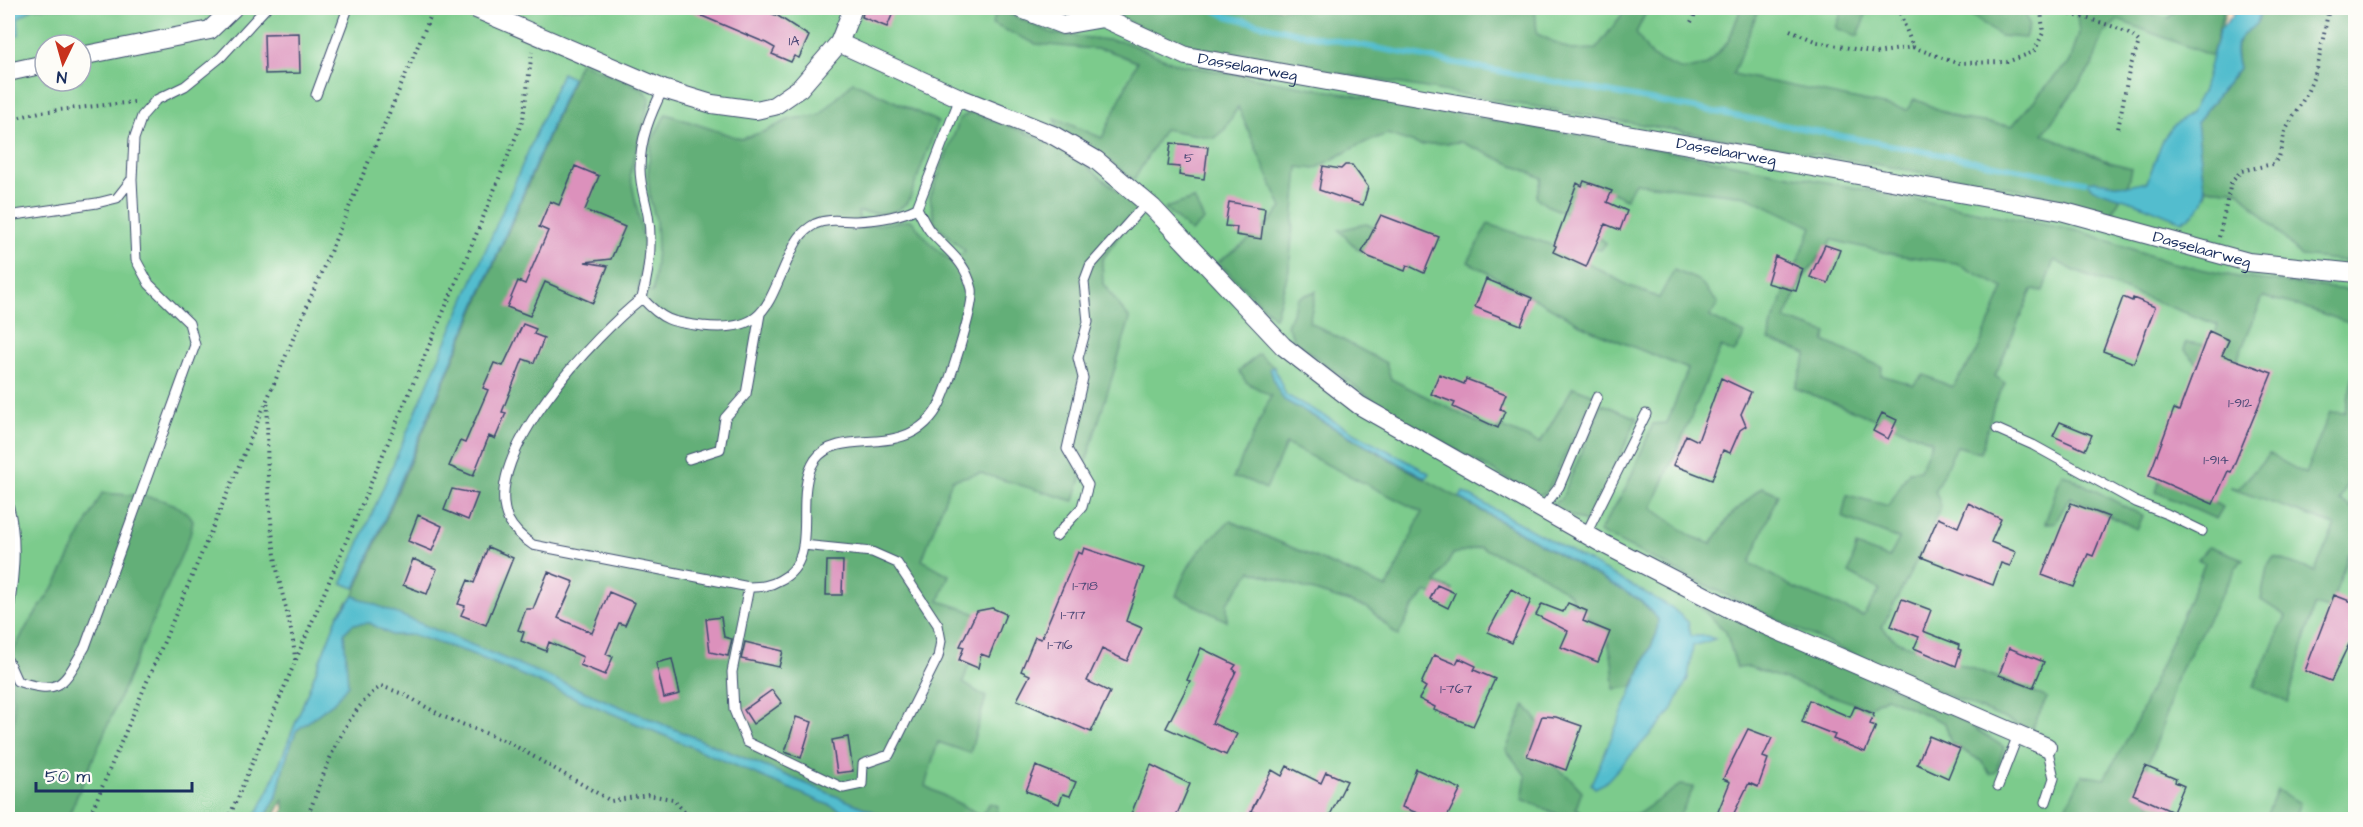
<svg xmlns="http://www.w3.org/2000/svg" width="2363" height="827" viewBox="0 0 2363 827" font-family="'Architects Daughter',sans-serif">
<rect width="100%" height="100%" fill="#fdfcf7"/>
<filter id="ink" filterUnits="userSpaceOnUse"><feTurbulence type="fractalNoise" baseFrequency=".0167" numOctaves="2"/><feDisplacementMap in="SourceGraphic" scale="12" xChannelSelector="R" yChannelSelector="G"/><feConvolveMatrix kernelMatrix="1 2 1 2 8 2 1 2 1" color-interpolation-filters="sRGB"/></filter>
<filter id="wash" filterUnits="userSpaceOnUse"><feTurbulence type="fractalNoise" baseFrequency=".008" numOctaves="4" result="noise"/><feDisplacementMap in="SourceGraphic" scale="24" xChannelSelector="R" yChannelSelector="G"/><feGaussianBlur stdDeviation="1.35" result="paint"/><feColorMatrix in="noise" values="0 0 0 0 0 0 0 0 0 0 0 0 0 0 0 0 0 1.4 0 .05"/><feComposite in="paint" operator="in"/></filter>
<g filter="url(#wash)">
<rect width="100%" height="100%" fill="#f3dec2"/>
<path fill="#7bcb8c" stroke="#4b7d75" stroke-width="1.5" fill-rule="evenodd" d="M8 8H2226L2206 97 2207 162 2204 192 2206 195V188L2239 191 2355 249V819H879L348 601 338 615 270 788 254 819H67L108 723 10 752 8 780ZM45 45H81V81H45ZM562 73 570 77 354 587 343 584Z"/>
<path fill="#64af78" stroke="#406f6b" stroke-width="1.5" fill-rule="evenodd" d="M1110 8H1383L1397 11 1399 8H1535L1537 34 1571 50 1596 49 1627 8H1648L1636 33 1652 57 1682 70 1707 65 1729 40 1741 8H1759L1733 74 1907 110 1914 99 1961 119 2012 126 2058 73 2070 62 2079 33 2076 8H2118L2169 18 2176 8H2224L2212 56 2118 20 2104 33 2092 66 2043 134 2109 162 2132 168 2128 186 2110 215 2026 190 1184 47 1115 16Z
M1843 8H1868L1858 36 1836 28Z
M1955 8H1980L2000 14 2001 8H2024L2029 25 2025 38 2000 36 1967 12Z
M2261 8H2355V262L2301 256 2239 191 2206 188 2203 180 2197 122 2239 68C2233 43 2236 38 2257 24Z
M1002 11 1054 34 1125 42 1177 64 1656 149 2083 232 2169 262 2237 277 2355 291V325L2300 306 2263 297 2184 489 2223 507 2216 519 2156 492 2169 450 2204 371 2184 349 2187 342 2211 346 2218 325 2077 272 2054 260 2043 291 2032 290 1995 376 2005 383 1993 408 1981 453 1957 446 1935 490 1941 506 1916 562 1882 627 1896 641 2024 687 2047 698 2031 730 1872 663 1754 609 1599 532 1626 488 1653 424 1667 423 1688 369 1591 330 1468 262 1488 224 1564 249 1575 217 1546 205 1536 197 1542 178 1461 142 1420 145 1387 134 1359 145 1315 169 1298 167 1289 270 1275 318 1218 262 1260 232 1282 208 1238 107 1225 129 1214 138 1164 129 1134 180 1105 158 1058 131 1055 118 1102 138 1137 62 1107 50 1036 44 992 24 996 14ZM1635 183 1746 196 1812 227 1770 328 1769 340 1807 354 1795 388 1932 441 1920 470 1909 471 1889 506 1847 495 1842 517 1899 539 1889 558 1856 546 1849 573 1880 590 1863 616 1794 588 1750 563 1778 494 1762 487 1730 516 1711 544 1691 536 1652 508 1721 347 1734 353 1745 334 1710 317 1718 303 1698 280 1674 270 1659 298 1629 286 1579 258 1583 246 1601 250 1606 243 1588 228 1600 187 1626 199ZM1832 240 1897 255 1956 263 2004 288 1976 354 1952 387 1924 375 1913 385 1881 375 1882 367 1824 341 1827 333 1785 319 1803 278Z
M580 62 641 88 650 98 630 174 645 248 638 290 653 292 657 249 656 220 650 199 648 175 651 142 666 114 741 139 766 131 790 119 819 116 853 82 938 122 909 200C894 218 880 213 858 212L861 227 911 220 929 242 951 262 965 251 935 224 930 197 957 127 959 119 971 112 1043 139 1069 152 1139 208 1102 260 1103 284 1130 319 1074 501 980 473 952 480 922 560 949 575 939 601 967 610 983 618 963 683 986 697 970 753 938 742 925 786 981 815 990 803 998 806 996 819H891L353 597Z
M1194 199 1204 220 1191 232 1165 208Z
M1366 224 1415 243 1407 268 1357 249 1339 230Z
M1316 291 1309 322 1386 363 1391 379 1494 431 1502 427 1540 443 1573 387 1594 395 1547 492 1538 496 1389 412 1295 341 1287 325 1298 298Z
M1259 354 1274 367 1270 368 1284 400 1640 600 1658 619 1657 633 1632 687 1614 689C1613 668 1613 642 1598 625 1592 619 1582 614 1574 609L1571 595 1534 570 1480 547 1453 554 1436 583 1453 590 1447 601 1426 592 1412 609 1398 636 1368 608 1251 571 1227 603V621L1176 596C1188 559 1202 546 1230 521L1387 588 1422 512 1286 444 1266 489 1247 480 1233 478 1271 396 1246 382 1239 371Z
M2355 367V465L2340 501 2355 509V557L2348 555 2330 609 2314 605 2288 702 2253 687 2286 616 2261 600 2267 567 2274 557 2315 571 2335 525 2230 488H2239L2269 454 2305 474 2330 412 2345 413Z
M1602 404 1637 418 1607 485 1585 522 1550 507 1562 498Z
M2062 473 2143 516 2137 529 2070 497 2055 523H2045Z
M102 493C132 496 173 493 193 520L190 535 67 819 8 820V780L14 716 10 657 27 626 55 585Z
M2209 546 2243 559 2236 568 2177 676 2161 731 2138 790 2162 817 2168 819H2109L2099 815H2085L2083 819 2060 820 2082 775 2104 779 2134 727 2205 563 2198 559Z
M1697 604 1733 617 1952 714 2004 747 1996 772 1990 774 1981 761 1951 743 1945 723 1886 697 1867 708 1749 667 1737 668 1726 632Z
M360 622 370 623 391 635H413L467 652 862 819H281L284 809 283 800 273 819 264 820 277 796 284 764 296 731 334 702 344 633 353 624Z
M1525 705 1548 734 1541 756 1570 778 1582 791 1576 808 1584 815 1638 814 1680 785 1694 787 1678 819 1587 820 1580 817 1579 819H1568L1522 799 1526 776 1506 750Z
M2277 790 2300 803 2296 819H2265Z"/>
<path fill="#53bdce" stroke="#377696" stroke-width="1.5" d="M8 8H34L18 18 19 35 8 37Z
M2235 8H2261L2257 24C2236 38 2232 43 2239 68L2197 122 2203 180C2210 198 2198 214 2182 221L2135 202 2096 190 2085 182 2095 181 2128 186 2147 182 2163 139 2172 127 2191 113 2203 90 2219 31 2233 15Z
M562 73 572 78 355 588 342 583Z
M1274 367 1286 395 1429 473 1426 478 1284 400 1276 387 1270 368Z
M1463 492 1671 607 1688 622 1691 636H1707L1715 639 1693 646 1688 678 1671 712 1605 783 1595 788 1591 784 1657 633 1658 619 1640 600 1460 498Z
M354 596 891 819H862L467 652 413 635H391L370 623 353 624 344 633 348 685 334 702 296 731 284 764 277 796 264 819H254L270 788 338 615Z"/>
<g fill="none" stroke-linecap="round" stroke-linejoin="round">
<path stroke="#53bdce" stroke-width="6" d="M1211 8 1226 16 1297 33 2085 182"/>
</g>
<g id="blocks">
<path fill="#dc91bc" d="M683 8H758L778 16 809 36 799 58 794 56 791 62 772 54 775 48 766 43Z
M864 8H895L887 27 862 17Z
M299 33 300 73 265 74 264 34Z
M1171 143 1208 147 1204 179 1179 175 1180 167 1168 166Z
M1345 165H1352L1368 187 1363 205 1319 190 1323 166 1341 169Z
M575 166 599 176 585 210 625 227 611 259 585 262 608 266 593 303 545 282 530 316 507 307 518 281 525 284 548 231 539 227 550 201 559 205Z
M1584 181 1612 191 1607 202 1627 211 1620 230 1605 224 1586 267 1553 252 1556 246 1554 245 1577 183 1582 186Z
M1229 202 1265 208 1261 239 1236 235 1237 227 1225 226Z
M1381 215 1439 237 1424 273 1407 265 1405 271 1369 257 1362 252Z
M1825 245 1840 250 1828 283 1810 277Z
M1775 256 1803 269 1796 291 1767 283Z
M1486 279 1532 298 1521 325 1475 307Z
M2123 297 2132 301 2133 298 2155 307 2134 363 2103 351Z
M523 324 536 329 534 334 544 338 534 363 523 359 502 412 506 413 495 439 489 436 473 476 449 466 460 441 465 443 488 390 483 388 494 363 503 366Z
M2209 331 2229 340 2222 355 2272 373 2231 472 2228 471 2213 504 2149 476 2174 409 2179 411Z
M1439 374 1464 384 1466 379 1506 394 1500 409 1505 411 1498 428 1453 407 1455 403 1431 394Z
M1721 378 1751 392 1741 414 1746 426 1740 430 1730 453 1723 450 1712 480 1673 465 1686 435 1698 441Z
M1882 413 1897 420 1888 439 1873 431Z
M2060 422 2092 435 2085 450 2053 436Z
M452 489 478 494 468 520 444 510Z
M1968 503 2001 519 1991 542 2016 552 2010 566 2001 563 1993 585 1921 557 1938 518 1958 527Z
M2071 503 2109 517 2093 556 2088 554 2074 587 2042 575Z
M418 515 442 526 432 551 408 541Z
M488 547 513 558 486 625 461 615 465 606 458 604 468 580 474 583Z
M1084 548 1144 568 1126 621 1142 628 1127 661 1102 649 1087 681 1110 692 1091 732 1017 700 1030 675 1021 671 1035 637 1041 639 1078 552 1082 554Z
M413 559 437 569 427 594 403 585Z
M827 561H843L842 595H826Z
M548 572 574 582 558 618 592 633 609 592 635 603 625 625 619 623 606 654 613 657 605 675 580 665 583 657 549 642 546 651 521 641 524 632 518 630 526 609H533Z
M1437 585 1455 593 1448 608 1430 599Z
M1511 589 1531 600 1512 643 1488 632Z
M2334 595 2355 603V647L2349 644 2331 681 2305 671Z
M1902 599 1931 610 1923 631 1959 645 1958 649 1961 650 1956 666 1914 648 1919 637 1891 626Z
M1568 603 1587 611 1583 621 1610 632 1598 662 1561 647 1568 631 1536 615 1542 604 1563 612Z
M992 608 1006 614 989 657 981 654 978 668 959 660 964 647 960 646 977 611Z
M721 617 724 637 732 639 728 656 710 652 706 619Z
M745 642 783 651 779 667 741 659Z
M1201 648 1236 665 1233 669 1236 671 1212 723 1237 734 1226 755 1166 728 1190 681 1187 680Z
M2009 648 2044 662 2033 688 1999 675Z
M1434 655 1456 664 1459 658 1476 666 1474 670 1495 679 1473 726 1434 710 1435 707 1419 699 1426 687 1421 684Z
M672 659 680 694 664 698 656 663Z
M772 690 782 703 753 724 744 710Z
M1810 700 1850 717 1855 706 1874 714 1870 724 1876 726 1865 752 1833 739 1835 735 1802 722Z
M1542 716 1556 717 1582 726 1566 770 1527 756Z
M796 717 812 722 801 758 785 752Z
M1748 729 1772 738 1763 757 1768 759 1758 787 1749 783 1731 819H1715L1730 782 1723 779Z
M1929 736 1960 749 1948 778 1917 764Z
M848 737 853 771 837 773 832 740Z
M1151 765 1190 784 1175 819H1129Z
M1036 766 1076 782 1070 796 1063 794 1059 804 1026 791Z
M1287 766 1321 783 1326 772 1347 781 1328 819H1269L1251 811 1272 770 1282 776Z
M2145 766 2176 779 2175 782 2184 786 2173 812 2133 794Z
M1416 769 1461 789 1446 819H1432L1402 807Z"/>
</g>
</g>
<g filter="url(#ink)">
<use href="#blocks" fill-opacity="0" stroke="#3b496d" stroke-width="1.5"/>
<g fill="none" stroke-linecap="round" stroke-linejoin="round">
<g stroke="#3b496d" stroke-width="11">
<path id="service" d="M663 89C650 115 640 139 640 169 640 185 645 199 648 215 653 243 649 271 642 298 663 321 672 322 702 326 767 333 766 305 790 255 796 241 801 232 815 224 828 218 842 221 856 221 877 220 899 217 917 208
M316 95 348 8
M8 216 97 203 117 198 132 179
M642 298C597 334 480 455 508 519 513 529 524 539 533 545L749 587C761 587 770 586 780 580 823 559 791 496 815 460 832 436 871 445 896 438 914 434 929 423 938 407 947 391 975 305 972 289 965 260 948 252 930 231 925 225 921 215 917 208L960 98
M1997 429 2033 445 2136 502 2167 514 2202 531
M689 459 720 449 725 418 746 394 760 314
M8 504C19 543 13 579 8 619
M1542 509 1559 487 1597 397
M1586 534 1646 414
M1056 536 1082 507 1088 485 1067 449 1083 378 1078 358 1088 322 1084 282 1090 266 1147 202
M749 587 732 672 734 710 747 742 843 788 862 784 863 764 889 755 938 657 941 641 938 625 897 563 872 552 803 545
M8 661 17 681C62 696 63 684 85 647L195 345 189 323 149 284 136 260 132 179 134 139 142 116 156 100 185 86 221 57 266 8
M1998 786 2018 735
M2046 802 2054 778 2047 747"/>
</g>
<g stroke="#3b496d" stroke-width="20">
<g id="minor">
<path d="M474 8 663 89 712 104 756 110 774 106 800 88 839 43 853 8"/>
<path d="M1019 8 1063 25 1103 18"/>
<path id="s1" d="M1103 18 1186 56 2061 211 2248 262 2356 273"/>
<path d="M839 43 960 98 1053 135 1096 160 1153 208 1283 346 1359 405 1598 541 1744 616 2047 747"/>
<path d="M81 56 210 30 233 8"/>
<path d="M8 72 45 64"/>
</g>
</g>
<path stroke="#3b496d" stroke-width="4" stroke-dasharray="1.5 4.5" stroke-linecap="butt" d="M1898 8 1913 47 1956 63 2007 62 2034 52 2043 33 2041 9 2039 8
M2041 9C2065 13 2124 24 2139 42L2129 71 2118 129
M1691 22 1698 8
M1790 30 1817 42 1876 53 1913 47
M8 120 40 112 134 102
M2219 237 2231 183 2241 171 2273 164 2279 157 2285 131 2306 95 2317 69 2329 8
M268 403C266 454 268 505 275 555 279 591 293 624 295 660
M90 816 98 820
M88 820 434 8
M228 820 476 235 523 119 532 52
M306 820C325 774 339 717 381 686L403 694 444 717 508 742 611 801 648 795 673 799 691 820"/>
<use href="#service" stroke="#fff" stroke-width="9"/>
<use href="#minor" stroke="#fff" stroke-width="18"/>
</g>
</g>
<g text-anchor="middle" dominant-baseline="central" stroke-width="5" stroke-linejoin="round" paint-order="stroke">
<g font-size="14" fill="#4b4876">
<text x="794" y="41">1A</text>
<text x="1189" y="158">5</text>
<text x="2240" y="403">1-912</text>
<text x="2216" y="460">1-914</text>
<text x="1085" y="586">1-718</text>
<text x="1073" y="615">1-717</text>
<text x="1060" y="645">1-716</text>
<text x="1456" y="689">1-767</text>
</g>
<g font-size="16" fill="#1b2f5e" stroke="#fdfcf7">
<text stroke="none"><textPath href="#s1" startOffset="154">Dasselaarweg</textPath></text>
<text stroke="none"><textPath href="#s1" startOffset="640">Dasselaarweg</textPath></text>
<text stroke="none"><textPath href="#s1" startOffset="1126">Dasselaarweg</textPath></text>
</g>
</g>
<rect width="2363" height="827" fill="none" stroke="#fdfcf7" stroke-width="30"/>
<g transform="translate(63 63) rotate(185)"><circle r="28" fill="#fdfcf7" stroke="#a3aaba" stroke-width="1.5"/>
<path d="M0-4.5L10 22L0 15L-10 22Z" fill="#c8321e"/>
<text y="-9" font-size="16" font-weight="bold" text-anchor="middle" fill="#1b2f5e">N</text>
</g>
<path d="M36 782v9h156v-9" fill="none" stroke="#1b2f5e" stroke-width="3"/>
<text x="45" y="782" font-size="18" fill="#1b2f5e" stroke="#fdfcf7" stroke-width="4.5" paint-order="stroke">50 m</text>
</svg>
